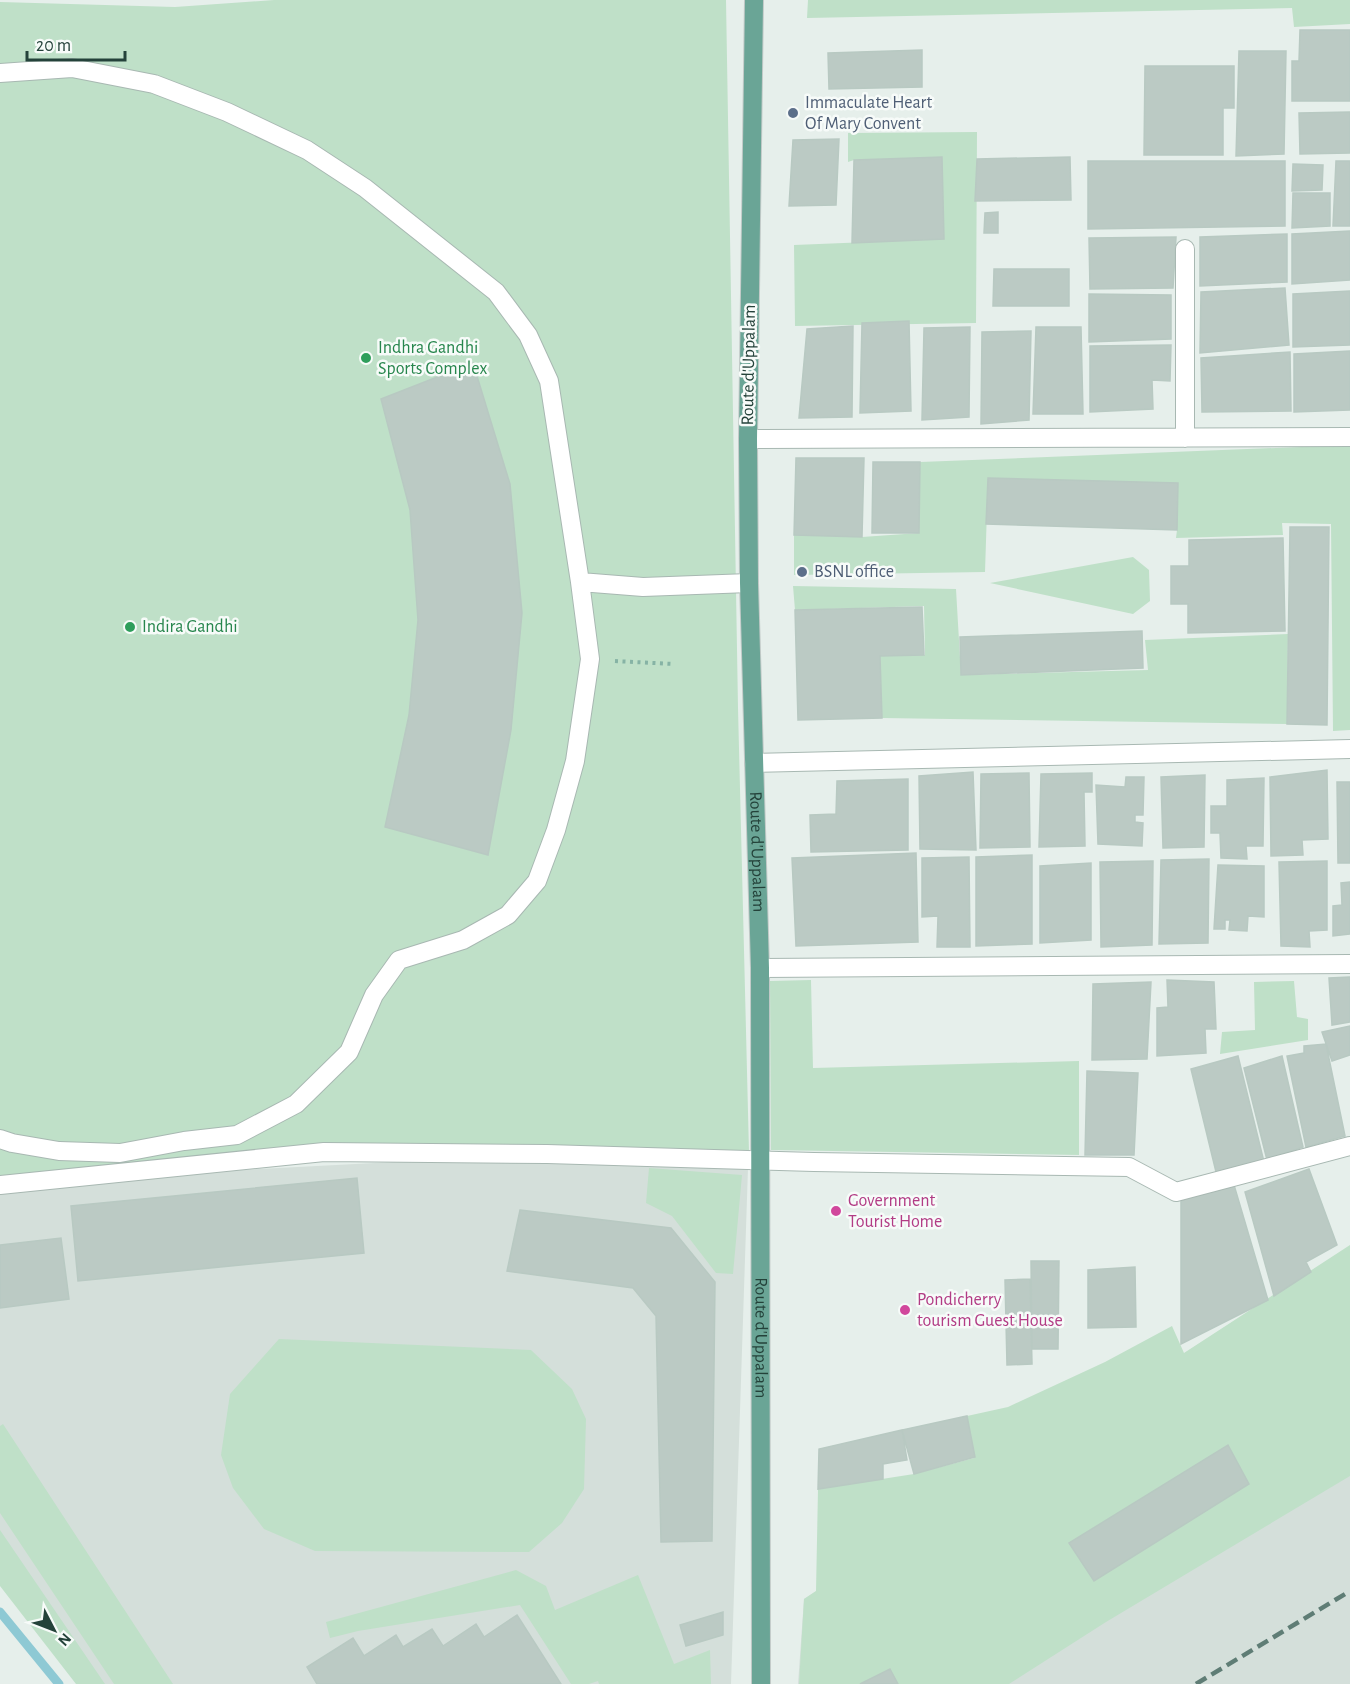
<svg xmlns="http://www.w3.org/2000/svg" width="1350" height="1684" viewBox="0 0 1350 1684" font-family="'Alegreya Sans',sans-serif">
<rect width="100%" height="100%" fill="#e6efeb"/>
<path fill="#d4dfda" d="M547 1154 748 1168 731 1684H102L0 1532V1185L47 1180Z
M1350 1246V1684H798L804 1599Z"/>
<path fill="#bfe0c8" d="M274 0H726L738 708 749 1152H324L0 1185V2L175 7Z
M808 0H1350V24L1294 27 1292 8 807 18Z
M977 132 976 323 795 326 794 245 943 239 942 158 854 160 848 162V133Z
M1350 445V730L1333 731 1331 524 1282 523 1283 535 1176 538 1177 530 988 479 985 572 794 575V535L862 537 919 533 920 462Z
M1133 557 1149 570 1150 601 1133 614 990 583Z
M793 586 956 589 961 675 1148 670 1145 640 1288 634 1287 724 882 718 880 656 925 655 924 606 795 610Z
M811 980 813 1068 1079 1061V1155L771 1150 770 981Z
M1294 981 1297 1017 1308 1019V1040L1220 1054 1222 1032 1255 1030 1254 982Z
M649 1168 742 1175 733 1274 716 1273 672 1216 646 1203Z
M1350 1245V1476L1106 1622 1009 1684H799L804 1599 816 1591 818 1489 914 1474 974 1458 967 1416 1008 1407 1105 1362 1172 1326 1184 1353Z
M279 1339 531 1350 572 1389 586 1419 584 1489 562 1523 529 1552 315 1551 264 1529 233 1488 221 1455 230 1394Z
M3 1424 173 1684H114L0 1513V1426Z
M0 1530 105 1684H76L0 1586Z
M516 1570 546 1586 555 1610 638 1575 674 1664 710 1650 711 1684H599L598 1681 589 1684H571L520 1605 358 1631 330 1638 326 1622Z"/>
<g fill="none" stroke-linecap="round" stroke-linejoin="round">
<path stroke="#8ec9d4" stroke-width="9" d="M0 1612 59 1684"/>
</g>
<path fill="#bbcac4" stroke="#b8c9c2" stroke-width="1.5" d="M1300 30H1350V101H1292V61H1299Z
M922 50V87L829 89 828 53Z
M1239 51H1286L1284 154 1236 156Z
M1145 66H1234V108H1223V155H1144Z
M1350 112V153L1300 154 1299 113Z
M839 139 836 205 789 206 793 140Z
M942 157 944 239 852 243 854 160Z
M1070 157 1071 200 975 201 977 159Z
M1088 161H1285V226L1088 229Z
M1336 161H1350V226H1333Z
M1293 164 1323 165 1322 190 1292 191Z
M1293 193H1330V226L1292 228Z
M998 212V233H984L985 213Z
M1350 231V280L1292 284V234Z
M1287 234V282L1200 286V237Z
M1176 237 1173 288 1090 289 1089 238Z
M994 269H1069V306H993Z
M1285 288 1289 345 1200 353 1201 292Z
M1350 291V345L1293 347V294Z
M1089 294 1171 295V339L1089 342Z
M909 321 911 411 860 413 862 323Z
M853 326 852 417 799 418 807 329Z
M970 327 969 417 922 420 924 328Z
M1036 327H1081L1083 414H1033Z
M1031 331 1029 420 981 424 982 332Z
M1171 345 1170 381 1152 380 1153 409 1090 412V346Z
M1350 351V410L1294 412V354Z
M1290 352 1291 411 1202 412 1201 358Z
M473 363 510 484 522 613 511 730 488 855 385 827 409 715 418 620 410 510 381 399Z
M796 458H864L862 537 794 535Z
M873 462H920L919 533H872Z
M988 478 1178 483 1177 530 986 524Z
M1290 527H1329L1327 725 1287 724Z
M1283 538 1285 631 1188 633V604H1171V566H1189V540Z
M922 607 924 655 880 656 882 718 798 720 795 610Z
M1142 631 1143 668 961 675 960 637Z
M1327 770 1328 839 1302 840 1303 855 1271 856 1270 777Z
M973 772 976 850 920 849 919 776Z
M1029 773 1030 847 980 848 981 774Z
M1092 773V792H1084L1085 846 1039 847 1041 774Z
M1205 775 1204 847 1163 848 1161 777Z
M1126 777H1144L1143 815H1135V822L1143 823 1142 846 1098 844 1096 785 1125 787Z
M1264 778 1263 846H1246L1247 859 1221 858 1220 833H1211V806H1227V780Z
M908 779V850L811 852 810 815 836 814 837 781Z
M1337 782H1350V863H1338Z
M916 853 918 942 796 946 792 858Z
M1032 855V944L976 946V857Z
M969 857 970 947H937L938 916 922 917V858Z
M1209 859 1208 943 1159 944 1161 860Z
M1153 861 1152 945 1101 947 1100 862Z
M1327 861V930L1309 931 1310 947 1281 946 1279 862Z
M1091 863V940L1040 943V866Z
M1218 865 1264 866V917L1248 916 1247 931 1229 930 1230 920H1225V929H1214Z
M1350 882V934L1333 936V906L1342 905 1341 883Z
M1350 977V1022L1332 1025 1329 978Z
M1167 980 1214 982 1216 1029H1205L1206 1053 1157 1056V1008L1168 1007Z
M1151 982 1147 1059 1092 1060 1093 984Z
M1350 1026V1055L1332 1061 1322 1032Z
M1326 1044 1345 1136 1306 1147 1287 1056 1304 1053V1046Z
M1238 1056 1264 1162 1217 1176 1191 1069Z
M1282 1056 1303 1147 1267 1160 1244 1068Z
M1087 1071 1138 1073 1134 1155H1085Z
M1309 1169 1337 1245 1306 1262 1311 1272 1274 1296 1245 1192Z
M357 1178 364 1253 78 1281 71 1206Z
M1234 1185 1268 1300 1181 1344V1198Z
M520 1210 671 1228 715 1282 712 1541 661 1542 656 1316 633 1288 507 1271Z
M61 1238 69 1299 0 1308V1245Z
M1031 1261H1059L1058 1349H1032Z
M1135 1267 1136 1327 1088 1328V1270Z
M1030 1279 1032 1364 1007 1365 1005 1280Z
M967 1416 975 1457 914 1474 902 1430Z
M902 1430 907 1460 883 1464V1479L818 1489 819 1449Z
M1228 1445 1249 1484 1094 1581 1069 1543Z
M723 1612V1635L686 1646 680 1625Z
M517 1615 561 1684H317L307 1667 353 1638 364 1656 396 1635 403 1647 432 1629 443 1646 476 1624 484 1637Z
M890 1669 898 1684H860Z"/>
<g fill="none" stroke-linecap="round" stroke-linejoin="round">
<g stroke="#a8b8b2" stroke-width="20">
<path id="minor" d="M0 73 72 68 154 84 227 112 307 150 365 188 496 292 528 335 549 381 580 582 643 587 749 583
M1185 249V438
M748 439 1350 437
M754 763 1350 749
M760 968 1350 964
M0 1139 12 1143 59 1151 120 1153 184 1141 237 1135 296 1104 349 1052 374 995 399 960 463 940 508 915 537 881 556 830 575 761 590 659 580 582
M0 1185 324 1152 547 1154 814 1162 1129 1167 1176 1192 1350 1146"/>
</g>
<g stroke="#c2cac8" stroke-width="20">
<g id="major">
<path id="s1" d="M754 0 748 439 749 583 760 968 761 1684"/>
</g>
</g>
<path stroke="#86b3a5" stroke-width="4" stroke-dasharray="3 4.5" stroke-linecap="butt" d="M615 661 673 664"/>
<use href="#minor" stroke="#fff" stroke-width="18"/>
<use href="#major" stroke="#6aa596" stroke-width="18"/>
<path stroke="#5f7d75" stroke-width="4.5" stroke-dasharray="12 6" stroke-linecap="butt" d="M1196 1684 1350 1591"/>
</g>
<g fill="#5c6f8a" stroke="#f7fbf9" stroke-width="2">
<circle cx="793" cy="113" r="6"/>
<circle cx="802" cy="572" r="6"/>
</g>
<g fill="#2e9e5b" stroke="#f7fbf9" stroke-width="2">
<circle cx="366" cy="358" r="6"/>
<circle cx="130" cy="627" r="6"/>
</g>
<g fill="#d1479c" stroke="#f7fbf9" stroke-width="2">
<circle cx="836" cy="1211" r="6"/>
<circle cx="905" cy="1310" r="6"/>
</g>
<g text-anchor="middle" dominant-baseline="central" stroke-width="5" stroke-linejoin="round" paint-order="stroke">
<g font-size="18" fill="#4e5e75" stroke="#f7fbf9" text-anchor="start">
<text x="805" y="103">Immaculate Heart<tspan x="805" dy="21">Of Mary Convent</tspan></text>
<text x="814" y="572">BSNL office</text>
</g>
<g font-size="18" fill="#27864d" stroke="#f7fbf9" text-anchor="start">
<text x="378" y="348">Indhra Gandhi<tspan x="378" dy="21">Sports Complex</tspan></text>
<text x="142" y="627">Indira Gandhi</text>
</g>
<g font-size="18" fill="#24423a" stroke="#f7fbf9">
<text transform="translate(749 365) rotate(-89)">Route d'Uppalam</text>
<text stroke="none"><textPath href="#s1" startOffset="852">Route d'Uppalam</textPath></text>
<text stroke="none"><textPath href="#s1" startOffset="1338">Route d'Uppalam</textPath></text>
</g>
<g font-size="18" fill="#b23c85" stroke="#f7fbf9" text-anchor="start">
<text x="848" y="1201">Government<tspan x="848" dy="21">Tourist Home</tspan></text>
<text x="917" y="1300">Pondicherry<tspan x="917" dy="21">tourism Guest House</tspan></text>
</g>
</g>
<g transform="translate(54 1630) rotate(132)" stroke="#f7fbf9" stroke-width="4.5" paint-order="stroke">
<path d="M0-4.5L10 22L0 15L-10 22Z" fill="#24423a"/>
<text y="-9" font-size="16" font-weight="bold" text-anchor="middle" fill="#24423a">N</text>
</g>
<path d="M27 51v9h98v-9" fill="none" stroke="#24423a" stroke-width="3"/>
<text x="36" y="51" font-size="18" fill="#24423a" stroke="#f7fbf9" stroke-width="4.5" paint-order="stroke">20 m</text>
</svg>
